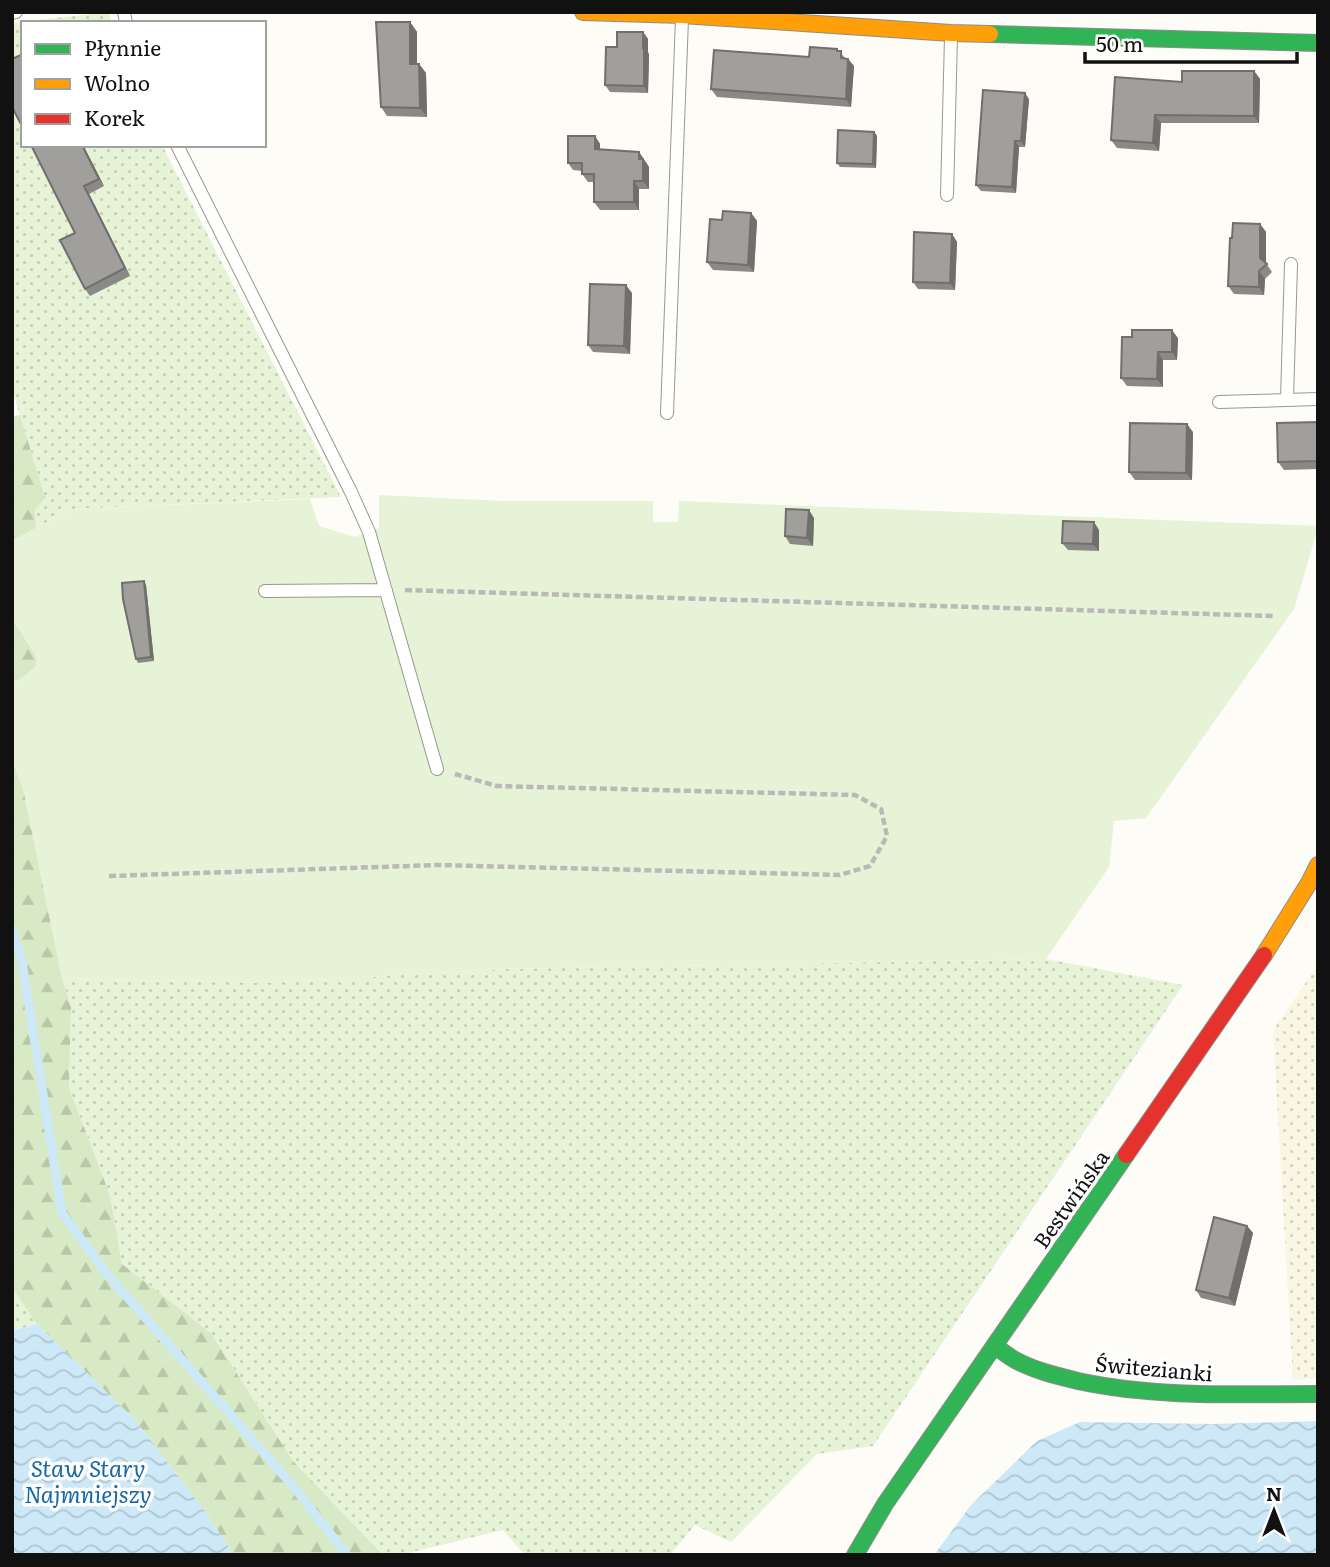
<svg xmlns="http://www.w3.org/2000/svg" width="1330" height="1567" viewBox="0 0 1330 1567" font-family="Literata,serif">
<defs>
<pattern id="farmland-dots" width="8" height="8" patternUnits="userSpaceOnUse" patternTransform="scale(1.75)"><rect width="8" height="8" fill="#f9f7e4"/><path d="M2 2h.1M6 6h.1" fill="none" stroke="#d4d3c3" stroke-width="1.8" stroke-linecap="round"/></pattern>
<pattern id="grass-dots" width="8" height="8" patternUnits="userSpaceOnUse" patternTransform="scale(1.75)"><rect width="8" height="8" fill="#e7f3d7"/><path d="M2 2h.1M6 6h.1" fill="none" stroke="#c5cfb8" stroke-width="1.8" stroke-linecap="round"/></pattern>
<pattern id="forest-firs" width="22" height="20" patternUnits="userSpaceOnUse" patternTransform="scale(1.75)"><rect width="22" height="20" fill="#d8eac5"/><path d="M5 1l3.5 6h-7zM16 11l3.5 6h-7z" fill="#b8c8a8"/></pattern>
<pattern id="water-waves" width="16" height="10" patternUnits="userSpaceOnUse" patternTransform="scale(1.75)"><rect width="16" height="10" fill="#cde8f7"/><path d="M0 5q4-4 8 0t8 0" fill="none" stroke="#afc6d3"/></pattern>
</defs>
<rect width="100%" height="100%" fill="#fdfcf7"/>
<path fill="url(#farmland-dots)" d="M1318 965V1378L1293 1380 1273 1030Z"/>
<path fill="url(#grass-dots)" d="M109 12 111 23H23V145H162L341 497 71 509 36 528 35 510 45 497 12 389V23Z
M1046 959 1183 985 873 1446 817 1454 731 1542 695 1525 670 1555H525L503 1530 400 1555H383L293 1461 211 1333 122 1264 110 1195 69 1088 71 1007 62 978 262 983 507 969Z
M12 1288 37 1324 12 1331Z"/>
<path fill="url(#forest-firs)" d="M20 415 45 497 35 510 36 528 12 541V416Z
M12 618 36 656V667L19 680 12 681Z
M12 759 24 792 62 978 71 1007 69 1088 110 1195 122 1264 211 1333 293 1461 383 1555H234L204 1510 135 1420 37 1324 12 1288Z"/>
<path fill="#e7f3d7" d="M379 495 503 501H653V522H678L679 501 1318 526V528L1294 609 1146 818 1114 821 1109 867 1046 959 507 969 262 983 62 978 24 792 12 759V681L19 680 36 667V656L12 618V541L71 509 310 499 319 526 355 537 379 528Z"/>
<path fill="url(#water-waves)" d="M37 1324 135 1420 204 1510 234 1555H12V1331Z
M1318 1421V1555H934L971 1505 1037 1441 1080 1422 1214 1424Z"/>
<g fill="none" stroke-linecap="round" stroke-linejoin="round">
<path stroke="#cde8f7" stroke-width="9" d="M12 929 22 962 62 1213 106 1273 293 1486 347 1555"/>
<g stroke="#979795" stroke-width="14">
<path id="lane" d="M124 12 126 23
M12 13 16 12
M177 145 351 492 369 532 437 769
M947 195 951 37
M1287 399 1291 264
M1219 402 1318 399
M667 413 682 19
M265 591 386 590"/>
</g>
<g stroke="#8e8d8b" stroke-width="18">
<path id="fast" d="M990 34 1318 43
M995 1346C1002 1351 1009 1357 1017 1361 1036 1371 1058 1376 1078 1381 1156 1398 1239 1394 1318 1394
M855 1555 885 1504 1126 1155"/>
</g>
<g stroke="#8e8d8b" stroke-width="18">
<path id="slow" d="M583 12 682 15 951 33 990 34
M1264 955 1309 883 1318 865"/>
</g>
<g stroke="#8e8d8b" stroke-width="18">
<path id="jam" d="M1126 1155 1264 955"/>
</g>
<path stroke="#b9b9b8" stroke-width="4.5" stroke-dasharray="7 3.5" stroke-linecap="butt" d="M405 590 1274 616
M109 876 438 865 840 875 870 866 887 836 881 809 855 795 497 786 455 774"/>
<use href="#lane" stroke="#fffffe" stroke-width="12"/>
<use href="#fast" stroke="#30b455" stroke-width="16"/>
<use href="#slow" stroke="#ff9f0a" stroke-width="16"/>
<use href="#jam" stroke="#e5322d" stroke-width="16"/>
</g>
<path fill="#8a8986" d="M410 22 417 32V64H419L426 73 427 117 387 116 381 107Z
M643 32 648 39V52L649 55 648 93 610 92 605 85 617 47Z
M837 49 846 59H848L854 66 851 107 717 97 711 89 809 57Z
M1254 71 1260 79 1259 123H1161L1159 151 1117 148 1111 140 1182 82Z
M1029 99 1025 147H1019L1016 193 981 191 976 185Z
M874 132 877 136 876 168 840 167 837 163Z
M595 136 600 144V150L639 152 649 167V189H639V210H600L594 202V182H588L582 174V171L573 170 568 163Z
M31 145H83L104 186 89 194 130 276 90 296 85 289 75 233Z
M751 213 757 221 754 272 713 270 707 262 722 220Z
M1260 224 1266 232V263L1272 272 1265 279 1264 295 1234 294 1228 286 1232 238Z
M952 234 957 242 955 290 918 289 913 282Z
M632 293 630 354 593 352 588 345Z
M1178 338 1177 360H1163V387L1127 386 1121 378Z
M1318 422V469L1284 470 1278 462Z
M1193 432 1192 480H1135L1129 472Z
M814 518 813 546 790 544 785 536Z
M1099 530V551L1068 550 1062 543Z
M146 585 154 661 138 663 136 659Z
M1247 1226 1253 1233 1235 1306 1201 1298 1196 1290Z"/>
<path fill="#716f6d" d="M410 22 417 32V73L410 64Z
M643 32 648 39V52L649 55 648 93 644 86Z
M848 59 854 66 851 107 846 99Z
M419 64 426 73 427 117 420 108Z
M1254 71 1260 79 1259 123 1254 116Z
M1025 93 1029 99 1025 147 1021 141Z
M1155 115 1161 123 1159 151 1153 143Z
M874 132 877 136 876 168 873 164Z
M595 136 600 144V157L595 149Z
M1015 141 1019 147 1016 193 1012 187Z
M82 145H83L104 186 99 179Z
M639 152 649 167V189L643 181 639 159Z
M634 181 639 189V210L634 202Z
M84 186 89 194 130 276 125 268Z
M751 213 757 221 754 272 748 265Z
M1260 224 1266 232V265L1260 258Z
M952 234 957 242 955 290 950 283Z
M1259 271 1265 279 1264 295 1259 287Z
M626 285 632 293 630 354 624 346Z
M1172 330 1178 338 1177 360 1172 352Z
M1158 352 1163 360V387L1157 379Z
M1187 424 1193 432 1192 480 1186 473Z
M809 510 814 518 813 546 807 538Z
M1094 522 1099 530V551L1093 544Z
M144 581 146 585 154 661 151 657Z
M1247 1226 1253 1233 1235 1306 1229 1298Z"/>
<path fill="#a19f9c" stroke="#716f6d" stroke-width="2" d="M376 22H410V64H419L420 108 381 107Z
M617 32H643V48H644V86L605 85 606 47H617Z
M810 47 837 49V51H841V58L848 59 846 99 711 89 714 50 809 57Z
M23 54V128L12 107V59Z
M1182 71H1254V116L1155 115 1153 143 1111 140 1115 77 1182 82Z
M983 90 1025 93 1021 141H1015L1012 187 976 185Z
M838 130 874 132 873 164 837 163Z
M568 136H595V149L639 152V159H643V181H634V202H594V174H582V163H568Z
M31 145H82L99 179 84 186 125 268 85 289 60 240 75 233Z
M723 211 751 213 748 265 707 262 710 219 722 220Z
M1233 223 1260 224V258L1267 264 1259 271V287L1228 286 1230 238H1232Z
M914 232 952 234 950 283 913 282Z
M590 284 626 285 624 346 588 345Z
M1132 330H1172V352H1158L1157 379 1121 378 1122 337H1132Z
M1318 422V461L1278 462 1277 423Z
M1130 423 1187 424 1186 473 1129 472Z
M786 509 809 510 807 538 785 536Z
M1063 521 1094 522 1093 544 1062 543Z
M144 581 151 657 136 659 123 599 122 583Z
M1214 1217 1247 1226 1229 1298 1196 1290Z"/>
<g text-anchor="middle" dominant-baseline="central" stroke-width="7" stroke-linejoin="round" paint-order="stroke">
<g font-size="21" fill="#111" stroke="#fff">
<text transform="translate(1070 1198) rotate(-55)">Bestwińska</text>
<text transform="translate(1154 1367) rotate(5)">Świtezianki</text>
</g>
<g font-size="23" font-style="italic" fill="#1768a6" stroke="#fff">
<text x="88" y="1467">Staw Stary<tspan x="88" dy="26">Najmniejszy</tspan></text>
</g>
</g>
<rect width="1330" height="1567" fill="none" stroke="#111111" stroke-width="28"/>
<rect x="21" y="21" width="245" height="126" fill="#ffffff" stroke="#a0a0a0" stroke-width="2"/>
<rect x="35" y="44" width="35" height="10" fill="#30b455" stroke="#a0a0a0" stroke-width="2"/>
<text x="84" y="56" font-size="21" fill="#111111">Płynnie</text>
<rect x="35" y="79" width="35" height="10" fill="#ff9f0a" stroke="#a0a0a0" stroke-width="2"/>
<text x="84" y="91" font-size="21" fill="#111111">Wolno</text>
<rect x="35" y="114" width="35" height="10" fill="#e5322d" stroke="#a0a0a0" stroke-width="2"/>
<text x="84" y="126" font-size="21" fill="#111111">Korek</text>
<g transform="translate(1274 1511)" stroke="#ffffff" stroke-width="5" paint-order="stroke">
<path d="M0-5L12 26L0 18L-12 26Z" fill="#111111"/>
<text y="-10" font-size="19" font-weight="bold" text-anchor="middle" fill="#111111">N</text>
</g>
<path d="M1085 52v10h212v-10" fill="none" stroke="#111111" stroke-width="3.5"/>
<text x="1096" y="52" font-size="21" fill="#111111" stroke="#ffffff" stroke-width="5" paint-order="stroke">50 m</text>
</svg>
